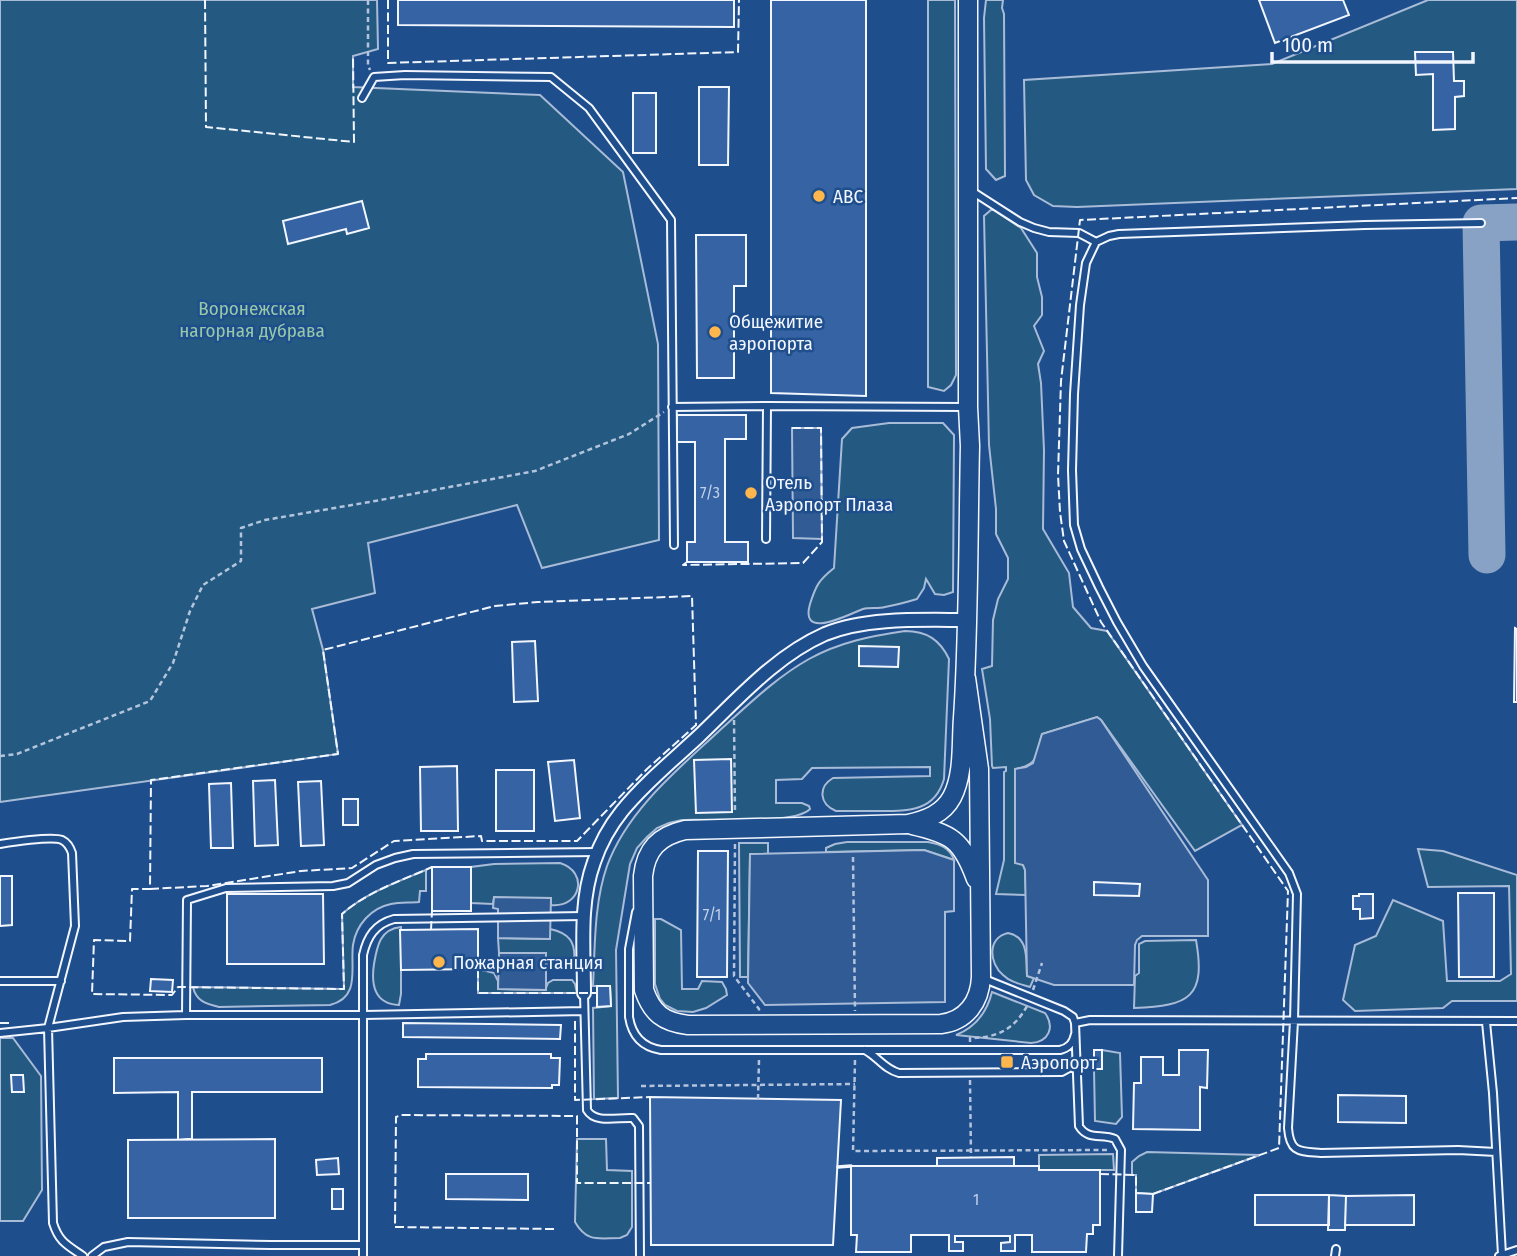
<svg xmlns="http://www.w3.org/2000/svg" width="1517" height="1256" viewBox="0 0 1517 1256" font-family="'Fira Sans Condensed',sans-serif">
<rect width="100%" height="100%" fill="#1f4e8c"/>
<path fill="#245a82" stroke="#a8bbd7" stroke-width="2" d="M0 0H377L378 49 353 56V87L540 95 623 172 658 344 659 540 542 568 517 505 368 543 375 593 312 609 323 650 338 754 0 802Z
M928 0H955L956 375 951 385 944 391 928 387Z
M986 0H1003L1002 8 1004 14 1005 176 996 180 986 169 984 18Z
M1428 0H1517V189L1077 207 1053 206 1034 195 1026 180 1024 80 1272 64Z
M992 209 1021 228 1037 253V277L1042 297V315L1034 326 1044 351 1038 364 1041 383 1044 450 1043 529 1069 573 1073 607 1091 628 1107 631 1242 825 1195 851 1101 720 1097 717 1042 734C1036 755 1039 765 1015 769L1023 865 1025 870 1026 895 996 894 1004 860V772L1006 771V767L993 768 992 766 990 719 982 669 992 666 993 620 998 599 1008 579V558L996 534V509L989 445 984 216Z
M889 423H943L954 435 953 592 944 595 935 594 926 579 924 588 917 599C907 602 896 605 885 607 878 609 870 607 863 609 851 613 799 642 810 604 816 585 819 580 834 568L842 439 852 428Z
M905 631C927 631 940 640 949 659L944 779C935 811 909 811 881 811 866 811 851 811 836 811 819 804 818 787 833 778L930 776V767L812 768 802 779 776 780V803H802L809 806 810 809C793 826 709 818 682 820L669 823 657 828 647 837 637 848 630 864 616 950 618 1098 594 1099 593 1008 611 1006 610 986H593C595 947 594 903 607 866 627 811 677 770 718 732 747 706 775 678 809 659 840 642 871 636 905 631Z
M847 842H928C940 844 950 848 954 860L924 850 826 852V848L835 844Z
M739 843H768V854L750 855 748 977H740Z
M1418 849 1443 851 1517 875V1001H1452L1443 1008 1355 1011 1343 1000 1355 945 1376 936 1393 900 1443 921 1447 981H1500L1511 974 1509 886 1428 887Z
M560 863C589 872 581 908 551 905V898H494L493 904 471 903V867L494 864Z
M426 870V891H420L419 902C410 903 400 902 391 904 371 908 356 925 353 945 350 968 361 997 330 1005L219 1007C206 1004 196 1001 193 987L344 989 342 914C366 893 397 882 426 870Z
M655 919H661L681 930 682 989H698L702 981 722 982 726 989 727 995 706 1008 693 1012 677 1011 665 1005 660 999 655 984Z
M401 927V994L399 1005C374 1004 371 984 374 964 377 946 380 929 401 927Z
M550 929C569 933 576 942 574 961 565 968 557 966 546 964V953H499L498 938 550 939Z
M1008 933C1029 937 1026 959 1027 976L1034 978 1030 987C1020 984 1010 982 1003 975 989 963 987 938 1008 933Z
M1196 940C1206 997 1190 1006 1134 1008L1135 976 1139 973V944L1145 941Z
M478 969 494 973 498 981V989L545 990 548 983 553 980H572L575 984 577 993H478Z
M992 992 1045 1013C1055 1027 1049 1042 1031 1043L956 1035C976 1027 987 1012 992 992Z
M0 1038H13L41 1076 42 1190 23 1221H0Z
M1102 1050 1120 1053 1122 1117 1116 1124 1095 1121 1094 1069H1102Z
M577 1139H606L607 1170 632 1171V1227L627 1235 620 1238C599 1238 587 1243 575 1222Z
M1147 1152 1260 1155 1153 1194 1136 1193V1175H1132V1162L1139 1156Z
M1113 1154 1114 1170H1039V1155Z"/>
<path fill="#305b95" stroke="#a8bbd7" stroke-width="2" d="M792 428H821L822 539 793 538Z
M1097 717 1101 720 1208 880V936H1142L1137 940 1135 945 1134 985H1054L1027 976 1025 870 1023 865 1015 863V769L1026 767 1033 763 1042 734Z
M924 850 954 860V911L945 912V1002L765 1005 748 983 750 854Z
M494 897 551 898 550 939 498 938V909L493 908Z
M499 953H546V990L498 989Z"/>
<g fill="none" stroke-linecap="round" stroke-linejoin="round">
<path stroke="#88a2c6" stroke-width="37" d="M1487 555 1481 223 1517 222"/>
</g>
<path fill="#3563a3" stroke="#f2f6ff" stroke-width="2" d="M398 0H734V27L398 25Z
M771 0H866V396L771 393Z
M1259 0H1343L1349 15 1275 43Z
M1415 52H1453L1454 81H1464V96L1455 97V129L1433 130V74L1416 75Z
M699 87H729L728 165H699Z
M633 93H656V153H633Z
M362 201 369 228 347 234 346 229 288 244 283 221Z
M696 235H746V286H734V378H697Z
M677 415H746V439H725V542H748V562H687V542H695V442H677Z
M1515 628 1517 629V702H1514Z
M535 641 538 701 514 702 512 642Z
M859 646 899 647 898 667 859 666Z
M731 759 732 812 696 813 694 760Z
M574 760 580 818 555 821 548 762Z
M457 766 458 831H421L420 767Z
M496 770H534V831H496Z
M275 780 278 845 255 846 253 781Z
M321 781 324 845 301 846 298 782Z
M231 783 233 848H211L209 784Z
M343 799H358V825H343Z
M698 851H728L727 977H697Z
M432 867H471V911H432Z
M0 876H12V925L0 926Z
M1094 882 1140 884 1139 896 1094 895Z
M1458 893H1494V977H1459Z
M227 894H323L324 964H227Z
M1359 894H1373V918L1360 919V909H1353V896H1359Z
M478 929V969L401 970 400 930Z
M151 979 173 980 172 992 150 991Z
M597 986H610L611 1006 597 1007Z
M403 1023 561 1025 560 1039 403 1037Z
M1094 1050H1102V1069H1094Z
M1179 1050H1208L1207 1088 1200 1087V1130L1133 1129 1134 1083H1141V1057H1163V1075H1179Z
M426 1054H551V1058H560L559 1085H552V1088L418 1087V1059H426Z
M114 1058H322V1092H192V1139L178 1140V1092L114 1093Z
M11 1075H23L24 1092H12Z
M1338 1095 1406 1096V1123L1338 1122Z
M650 1097 841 1100 833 1245H651Z
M275 1139V1218H128V1140Z
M1014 1157V1166H937V1158Z
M338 1158 339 1174 317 1175 316 1160Z
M851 1166H1039V1170H1100V1225H1093V1234H1087L1086 1252H1032V1235H1015V1251H1001V1243L1010 1242V1236H955V1242H963V1251H949V1235H911V1252H856L857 1235H851Z
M446 1174H528V1200L446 1199Z
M332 1189H343V1209H332Z
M1136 1193 1153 1194 1152 1212H1136Z
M1255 1195H1329V1225H1255Z
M1329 1195 1346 1196 1345 1230H1328Z
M1414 1195V1225H1345L1346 1196Z"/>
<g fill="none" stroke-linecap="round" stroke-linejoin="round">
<g stroke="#f2f6ff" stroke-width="10">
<path id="lane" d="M362 98 374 77 405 75 551 77 589 108 671 220 674 545
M970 190 1020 222 1034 228 1049 232 1079 233 1096 242
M1481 223 1365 225 1119 234 1109 236 1096 242 1086 263 1080 305 1074 394 1072 470 1074 525 1081 549 1099 587 1117 622 1143 666 1289 873 1297 894 1294 1021 1288 1128C1290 1153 1299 1151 1321 1153L1458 1150 1496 1152
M672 407 767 406 966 407
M766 539 767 406
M0 844C13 842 52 836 62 840 68 843 70 847 72 853L75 926 48 1028 53 1223C59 1242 67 1245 83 1256
M636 912 629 949V1017C632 1036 642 1047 661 1050H1060C1069 1048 1073 1043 1075 1034
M982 978 1064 1011 1073 1017 1075 1023 1079 1126C1088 1141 1102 1133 1115 1139L1121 1150 1118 1256
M0 981H61
M584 993 587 1110C595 1124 618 1117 633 1118L639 1126 640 1256
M186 1015 187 900 226 888 333 886 348 883 376 865 395 858 413 854 597 852
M1486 1022 1493 1093 1502 1255
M1075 1023 1090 1020 1517 1021
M0 1033 48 1028 123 1017 186 1015H364L584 1011
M865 1050C878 1057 884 1069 899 1073L1062 1072 1071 1067 1075 1060
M92 1256 104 1247 128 1242 271 1245H363
M363 1256V955C367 937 375 924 394 919L583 916
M1335 1256 1336 1249
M1499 1256 1517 1250"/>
</g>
<g stroke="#f2f6ff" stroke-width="16">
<path id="street" d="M584 993C584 949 579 903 594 862 600 844 610 826 622 811 644 784 672 761 698 737 737 700 775 656 825 634 867 617 923 620 967 620"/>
</g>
<g stroke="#f2f6ff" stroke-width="21">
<path id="secondary" d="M966 678 979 769 981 977C980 1002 966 1021 941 1024L688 1025C663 1022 652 1013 644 990L643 876C646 849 659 836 685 830L908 824C926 820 943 814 952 797 964 774 961 744 963 718 969 628 968 537 970 446L968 407V0
M912 825C952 834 962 840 976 879"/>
</g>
<path stroke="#b3c4dc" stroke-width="2.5" stroke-dasharray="5 3.5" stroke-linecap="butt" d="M368 0V65L370 70
M734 720 735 813
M0 756 17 754 150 701 173 663 190 611 203 585 241 561V528L265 520 375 501 535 471 629 434 664 412
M735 844 734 976 759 1009V1011
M853 857 855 1011
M1033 990 1042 963
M970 1042V1038C996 1038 1014 1030 1027 1006
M855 1060 853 1151 1109 1150
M970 1080 971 1157
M641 1086 855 1084
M758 1099 759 1060"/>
<use href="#lane" stroke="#1f4e8c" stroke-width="6"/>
<use href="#street" stroke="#1f4e8c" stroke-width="12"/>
<use href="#secondary" stroke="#1f4e8c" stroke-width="18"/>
<path stroke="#f2f6ff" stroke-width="2" stroke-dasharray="9 3.5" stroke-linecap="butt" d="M205 0 206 127 354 142 353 56
M388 0V63L738 52 739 0
M687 562 683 565 803 563 822 542 821 428H792
M150 889 207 886 301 871 352 868 394 841 481 836 482 841H577L647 769 696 725 692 596 538 602 495 606 323 650 338 754 151 780 150 889H132L130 941 94 940 92 994 172 995 178 987 344 989 342 914C368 891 401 881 432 867
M431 930 432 911
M478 969V993H597
M575 1021V1100L650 1097
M0 1023H9
M1100 1174 1136 1175V1193
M1153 1194 1279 1148 1288 891 1101 622 1064 541 1060 512 1058 475 1061 381 1080 220 1517 198
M554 1229 395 1227 396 1117 401 1115 577 1116V1183H650"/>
<path stroke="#f2f6ff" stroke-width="3.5" d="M838 1167 851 1166"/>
</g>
<g fill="#ffb74d" stroke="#1f4e8c" stroke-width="2.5">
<circle cx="819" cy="196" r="7"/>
<circle cx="715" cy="332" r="7"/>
<circle cx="751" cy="493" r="7"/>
<circle cx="439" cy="962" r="7"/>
<rect x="1000" y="1055" width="14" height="14" rx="3.5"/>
</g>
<g text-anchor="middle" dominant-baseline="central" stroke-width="5" stroke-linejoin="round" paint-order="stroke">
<g font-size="16" fill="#c3d1e8">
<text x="710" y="492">7/3</text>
<text x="712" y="914">7/1</text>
<text x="976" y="1199">1</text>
</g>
<g font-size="19" fill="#f2f6ff" stroke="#1f4e8c" text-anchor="start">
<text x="833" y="196">ABC</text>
<text x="729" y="321">Общежитие<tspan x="729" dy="22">аэропорта</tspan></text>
<text x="765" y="482">Отель<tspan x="765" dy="22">Аэропорт Плаза</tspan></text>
<text x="453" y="962">Пожарная станция</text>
<text x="1021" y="1062">Аэропорт</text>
</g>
<g font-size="19" fill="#97c8a6" stroke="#1f4e8c">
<text x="252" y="308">Воронежская<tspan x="252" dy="22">нагорная дубрава</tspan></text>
</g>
</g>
<path d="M1272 52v10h201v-10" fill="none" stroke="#f2f6ff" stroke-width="3.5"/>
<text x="1282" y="52" font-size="21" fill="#f2f6ff" stroke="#1f4e8c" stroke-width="5" paint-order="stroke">100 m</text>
</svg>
